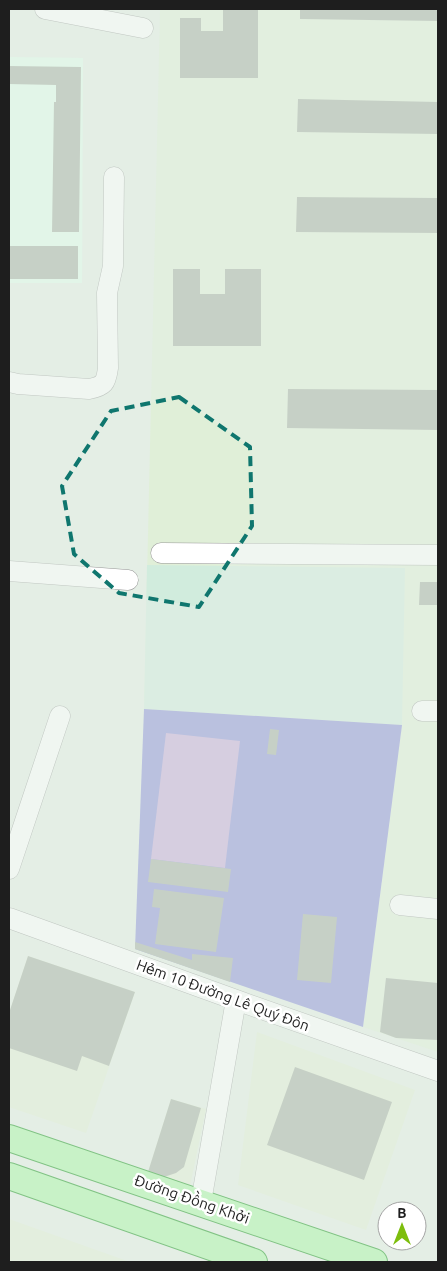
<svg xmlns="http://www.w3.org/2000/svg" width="447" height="1271" viewBox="0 0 447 1271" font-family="Ubuntu,sans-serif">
<rect width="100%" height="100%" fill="#e4eee5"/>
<path fill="#e3eed4" d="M28 956 135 992 86 1133 9 1107V1013Z
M257 1032 415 1090 366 1230 238 1185Z
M171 1099 206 1109 190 1186 148 1172Z
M9 1219 130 1262H9Z"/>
<path fill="#dffdea" d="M9 57 83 58 82 283H9Z"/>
<path fill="#e0efd8" d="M160 9H438V1052L363 1027 402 725 144 709Z"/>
<path fill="#d1ecdd" d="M147 565 405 568 402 725 144 709Z"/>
<path fill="#8789d8" d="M144 709 402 725 363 1027 135 949Z"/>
<path fill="#c5a7d9" d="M166 733 240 741 225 868 151 859Z"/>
<path fill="#a3aca0" d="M223 9H258V78H180V18H201V31H223Z
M300 9H438V21L300 19Z
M9 66 81 67 79 232H52L54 102H56V85L9 84Z
M298 99 438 102V134L297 132Z
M297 197 438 198V233L296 232Z
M9 246H78V279H9Z
M173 269H200V294H225V269H261V346H173Z
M288 389 438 390V430L287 428Z
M420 582H438V605H419Z
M270 729 279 730 276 755 267 754Z
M151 859 231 869 228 892 148 882Z
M154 889 224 898 216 952 155 944 160 908 152 907Z
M303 914 337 917 331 983 297 980Z
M135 942 192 960V954L233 958 230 982 135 949Z
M28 956 135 992 109 1066 82 1056 77 1071 9 1048V1013Z
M386 978 438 983V1040L396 1038 380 1032Z
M295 1067 392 1102 364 1180 267 1145Z
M171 1099 201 1108 184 1167 176 1173 164 1177 148 1172Z"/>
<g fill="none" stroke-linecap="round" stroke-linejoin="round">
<g stroke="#989898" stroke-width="21">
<path id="minor" d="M45 9 143 28
M9 382 18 384 89 389C104 386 106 383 108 368L107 293 113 266 114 177
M161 553 438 555
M9 571 128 580
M422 711H438
M9 869 60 716
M400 905 438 909
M9 918 236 1000 438 1071
M201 1202 236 1000"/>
</g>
<g stroke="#0a8e0f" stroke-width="28">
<path id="major" d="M9 1138 374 1262
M9 1176 254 1262"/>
</g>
<use href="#minor" stroke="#fff" stroke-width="20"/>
<use href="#major" stroke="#a7f6a2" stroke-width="26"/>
</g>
<path d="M0 0H447V1271H0ZM179 397 250 447 252 526 199 607 119 593 74 554 62 486 111 411Z" fill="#e4eee5" fill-opacity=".55" fill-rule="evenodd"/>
<path fill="none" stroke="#0f766e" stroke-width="4" stroke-dasharray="10 6" stroke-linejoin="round" d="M179 397 250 447 252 526 199 607 119 593 74 554 62 486 111 411Z"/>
<g text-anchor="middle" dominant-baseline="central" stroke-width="5" stroke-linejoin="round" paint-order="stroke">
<g font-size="15" fill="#1e1e1e" stroke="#fff">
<text transform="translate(223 995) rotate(20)">Hẻm 10 Đường Lê Quý Đôn</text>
<text transform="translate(192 1199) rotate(19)">Đường Đồng Khởi</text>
</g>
</g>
<rect width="447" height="1271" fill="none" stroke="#1e1e1e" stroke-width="20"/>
<g transform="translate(402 1226)"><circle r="24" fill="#ffffff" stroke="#a5a5a5"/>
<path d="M0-4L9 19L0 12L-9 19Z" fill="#7dbe0d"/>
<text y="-8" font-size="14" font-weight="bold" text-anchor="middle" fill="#1e1e1e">B</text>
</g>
</svg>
